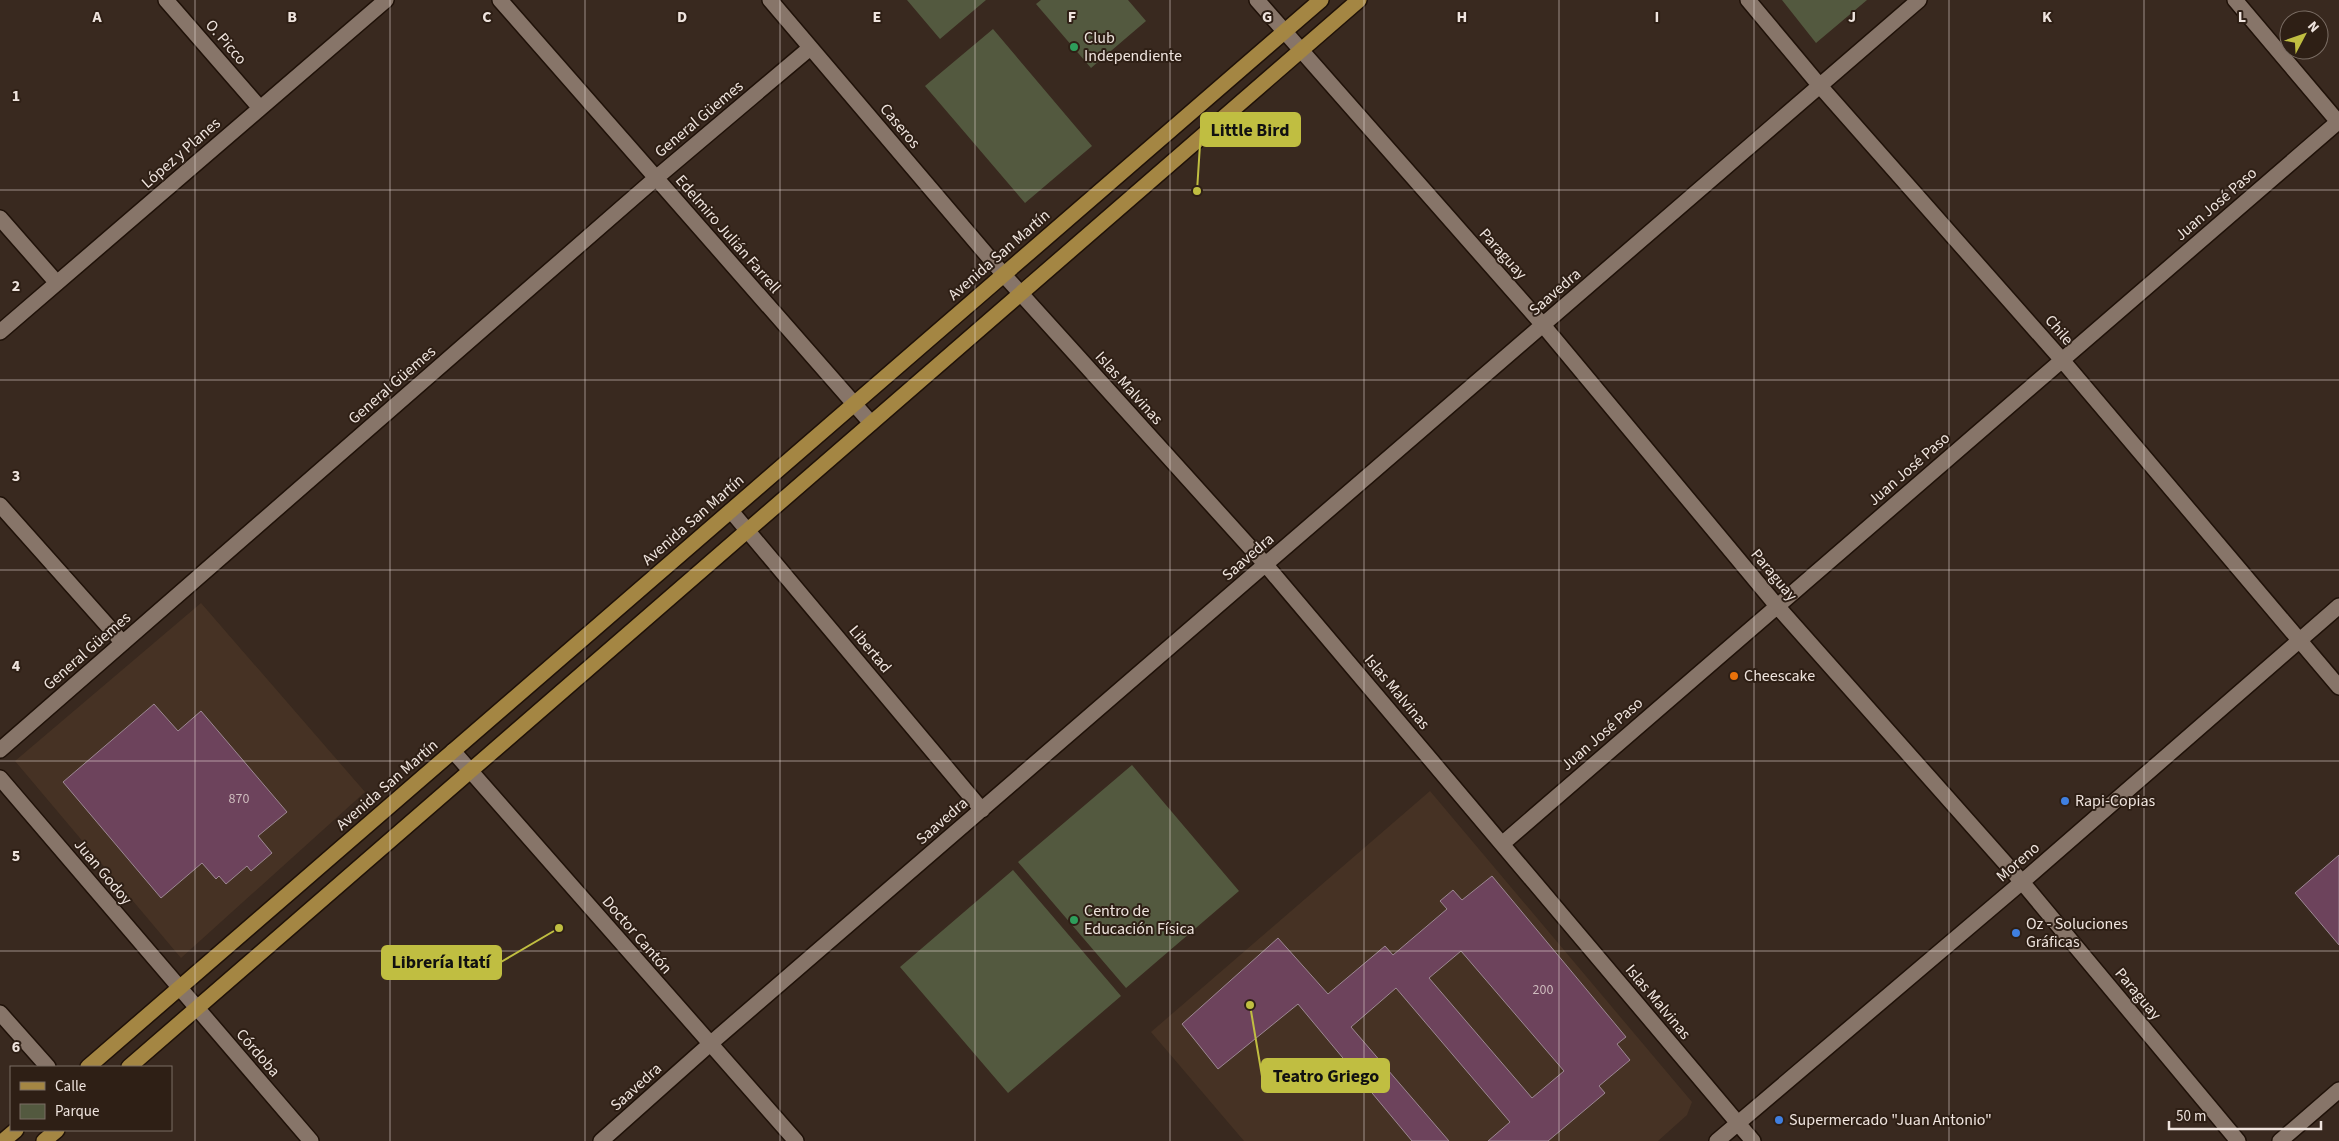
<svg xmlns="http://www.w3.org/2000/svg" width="2339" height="1141" viewBox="0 0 2339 1141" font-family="'Source Sans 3',sans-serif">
<rect width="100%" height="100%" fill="#39291f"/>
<path fill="#463224" d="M201 603 365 792 181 958 15 761Z
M1430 791 1692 1102 1687 1115 1658 1141H1244L1151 1032Z"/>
<path fill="#53593f" d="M907 0H986L940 39Z
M1041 0H1128L1146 21 1091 68 1036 4Z
M1782 0H1867L1816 43Z
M993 29 1092 146 1025 203 925 86Z
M1132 765 1239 891 1126 988 1018 862Z
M1013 870 1121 996 1008 1093 900 967Z"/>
<path fill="#6d435c" stroke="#9d8893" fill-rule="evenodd" d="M154 704 178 731 201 711 287 812 258 836 272 853 251 871 247 866 226 884 219 876 216 879 202 863 161 898 63 782Z
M2339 855V945L2295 893Z
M1492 876 1626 1037 1617 1044 1630 1060 1599 1086 1605 1093 1548 1141H1488L1510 1122 1396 988 1351 1027 1449 1141H1412L1298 1004 1218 1069 1182 1024 1278 938 1328 994 1385 946 1393 955 1447 909 1440 901 1453 890 1462 900ZM1461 951 1564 1071 1532 1098 1429 978Z"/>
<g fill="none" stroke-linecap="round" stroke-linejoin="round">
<g stroke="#1f1108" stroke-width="18">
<path id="minor" d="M166 0 260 108
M500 0 871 423
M770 0 1004 275 1266 565 1753 1141
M1257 0 1543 325 1777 606 2022 882 2238 1141
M1748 0 1820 86 2062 360 2339 687
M2235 0 2339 123
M0 218 57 283
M0 332 386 0
M0 505 123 643
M731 511 982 810
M0 750 656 178 810 48
M453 751 796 1141
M0 778 311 1141
M1502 844 2339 121
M0 1013 48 1067
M601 1141 710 1044 1919 0
M1717 1141 2022 882 2339 606
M2280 1141 2339 1090"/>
</g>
<g stroke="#1f1108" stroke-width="18">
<path id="major" d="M88 1067 1321 0
M129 1067 1359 0
M3 1141 16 1130
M44 1141 57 1130"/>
</g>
<use href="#minor" stroke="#877569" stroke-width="15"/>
<use href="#major" stroke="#a48643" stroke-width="15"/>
</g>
<path fill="none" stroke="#efe4de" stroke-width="1" stroke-opacity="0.55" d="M195 0V1141M390 0V1141M585 0V1141M780 0V1141M975 0V1141M1170 0V1141M1364 0V1141M1559 0V1141M1754 0V1141M1949 0V1141M2144 0V1141M0 190H2339M0 380H2339M0 570H2339M0 761H2339M0 951H2339"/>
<g fill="#2e9e5b" stroke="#2e1f15" stroke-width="2">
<circle cx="1074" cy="47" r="5"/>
<circle cx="1074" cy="920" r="5"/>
</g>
<circle fill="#e8710a" stroke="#2e1f15" stroke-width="2" cx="1734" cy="676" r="5"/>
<g fill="#3f7fe0" stroke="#2e1f15" stroke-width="2">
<circle cx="2065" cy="801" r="5"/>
<circle cx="2016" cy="933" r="5"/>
<circle cx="1779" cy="1120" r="5"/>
</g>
<g text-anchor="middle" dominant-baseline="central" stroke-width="4" stroke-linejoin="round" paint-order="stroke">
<g font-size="14" fill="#cebcbe">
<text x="239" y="799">870</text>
<text x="1543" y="990">200</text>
</g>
<g font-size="16" fill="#efe4de" stroke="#2e1f15" text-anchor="start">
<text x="1084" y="38">Club<tspan x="1084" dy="18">Independiente</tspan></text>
<text x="1744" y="676">Cheescake</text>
<text x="2075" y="801">Rapi-Copias</text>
<text x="1084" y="911">Centro de<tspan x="1084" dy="18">Educación Física</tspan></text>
<text x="2026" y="924">Oz - Soluciones<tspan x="2026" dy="18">Gráficas</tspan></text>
<text x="1789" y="1120">Supermercado "Juan Antonio"</text>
</g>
<g font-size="16" fill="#efe4de" stroke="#2e1f15">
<text transform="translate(226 42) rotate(49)">O. Picco</text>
<text transform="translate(699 119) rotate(-40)">General Güemes</text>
<text transform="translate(900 126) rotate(50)">Caseros</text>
<text transform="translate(181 153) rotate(-41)">López y Planes</text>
<text transform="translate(2216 204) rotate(-41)">Juan José Paso</text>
<text transform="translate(728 234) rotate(49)">Edelmiro Julián Farrell</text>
<text transform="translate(1503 254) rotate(48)">Paraguay</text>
<text transform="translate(999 255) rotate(-41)">Avenida San Martín</text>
<text transform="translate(1555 292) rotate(-41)">Saavedra</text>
<text transform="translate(2059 330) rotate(49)">Chile</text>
<text transform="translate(392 385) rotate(-41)">General Güemes</text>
<text transform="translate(1129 388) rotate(48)">Islas Malvinas</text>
<text transform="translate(1909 469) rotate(-41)">Juan José Paso</text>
<text transform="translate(693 520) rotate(-41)">Avenida San Martín</text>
<text transform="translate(1248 557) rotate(-41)">Saavedra</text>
<text transform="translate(1774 575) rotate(50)">Paraguay</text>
<text transform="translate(870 649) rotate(50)">Libertad</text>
<text transform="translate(87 651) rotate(-41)">General Güemes</text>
<text transform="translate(1397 692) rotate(50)">Islas Malvinas</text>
<text transform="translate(1602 734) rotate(-41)">Juan José Paso</text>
<text transform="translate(387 785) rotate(-41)">Avenida San Martín</text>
<text transform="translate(942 821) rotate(-41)">Saavedra</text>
<text transform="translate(2018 862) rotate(-41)">Moreno</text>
<text transform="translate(103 872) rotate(50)">Juan Godoy</text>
<text transform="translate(637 935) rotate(49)">Doctor Cantón</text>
<text transform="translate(2138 994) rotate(50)">Paraguay</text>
<text transform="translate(1658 1002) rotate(50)">Islas Malvinas</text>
<text transform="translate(258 1053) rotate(49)">Córdoba</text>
<text transform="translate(636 1087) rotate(-42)">Saavedra</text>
</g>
</g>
<g font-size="16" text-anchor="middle" font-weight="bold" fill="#efe4de" stroke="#2e1f15" stroke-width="4" stroke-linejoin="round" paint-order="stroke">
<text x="97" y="22">A</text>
<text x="292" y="22">B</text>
<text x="487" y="22">C</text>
<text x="682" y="22">D</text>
<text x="877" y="22">E</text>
<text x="1072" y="22">F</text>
<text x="1267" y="22">G</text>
<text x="1462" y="22">H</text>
<text x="1657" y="22">I</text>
<text x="1852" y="22">J</text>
<text x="2047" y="22">K</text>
<text x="2242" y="22">L</text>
<text x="16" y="101">1</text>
<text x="16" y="291">2</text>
<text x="16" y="481">3</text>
<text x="16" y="671">4</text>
<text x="16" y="861">5</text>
<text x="16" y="1052">6</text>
</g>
<path fill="none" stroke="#c0be41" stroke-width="2" d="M1197 191L1201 129M559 928L501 962M1250 1005L1262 1076"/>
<g fill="#c0be41" stroke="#2e1f15" stroke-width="2">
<circle cx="1197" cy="191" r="5"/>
<circle cx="559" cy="928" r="5"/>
<circle cx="1250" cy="1005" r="5"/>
</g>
<g fill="#c0be41" stroke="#c0be41" stroke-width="2">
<rect x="1201" y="113" width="99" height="33" rx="5"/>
<rect x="382" y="946" width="119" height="33" rx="5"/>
<rect x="1262" y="1059" width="127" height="33" rx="5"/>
</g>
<g font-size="18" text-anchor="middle" font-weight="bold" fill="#111">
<text x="1250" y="136">Little Bird</text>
<text x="441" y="968">Librería Itatí</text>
<text x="1326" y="1082">Teatro Griego</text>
</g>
<rect x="10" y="1066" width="162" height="65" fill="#2e1f15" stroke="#7b6e65"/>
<rect x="20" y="1082" width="25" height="8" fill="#a48643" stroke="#7b6e65"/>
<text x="55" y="1091" font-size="15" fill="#efe4de">Calle</text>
<rect x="20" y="1104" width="25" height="15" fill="#53593f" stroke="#7b6e65"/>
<text x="55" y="1116" font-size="15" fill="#efe4de">Parque</text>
<g transform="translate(2304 35) rotate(49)"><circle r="24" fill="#2e1f15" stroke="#7b6e65"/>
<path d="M0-4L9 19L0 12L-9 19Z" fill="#c0be41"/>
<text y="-8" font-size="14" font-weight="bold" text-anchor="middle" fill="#efe4de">N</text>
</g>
<path d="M2169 1121v8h152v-8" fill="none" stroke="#efe4de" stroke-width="2.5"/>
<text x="2176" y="1121" font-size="15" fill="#efe4de" stroke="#2e1f15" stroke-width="4" paint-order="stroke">50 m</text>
</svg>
